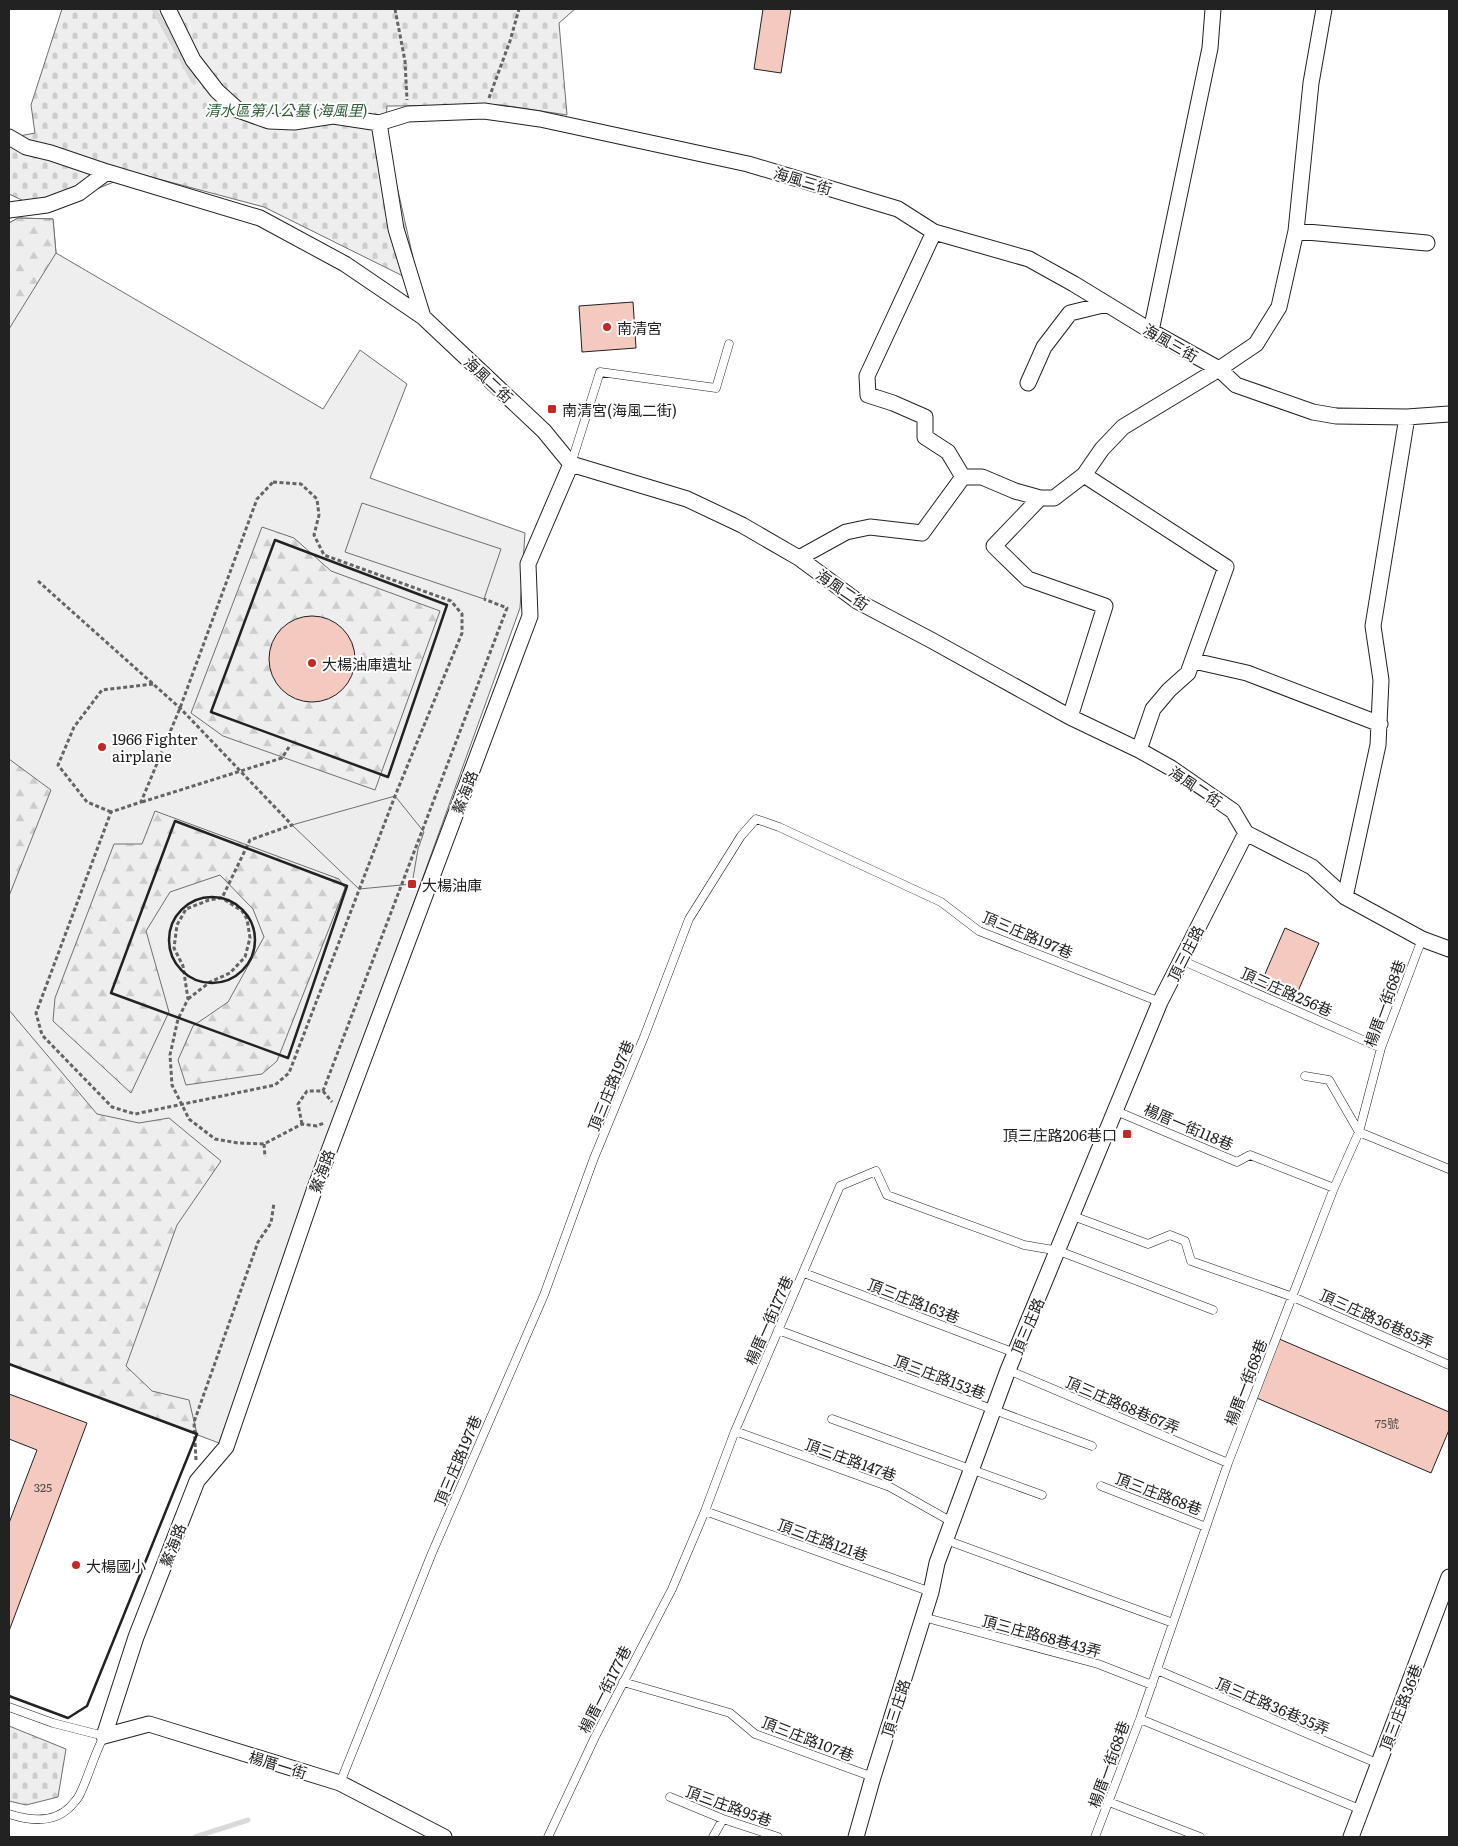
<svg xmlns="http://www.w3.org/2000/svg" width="1458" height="1846" viewBox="0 0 1458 1846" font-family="Literata,'Noto Sans TC',serif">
<defs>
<pattern id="forest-firs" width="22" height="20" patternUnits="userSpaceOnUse" patternTransform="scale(1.25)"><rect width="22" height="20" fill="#eee"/><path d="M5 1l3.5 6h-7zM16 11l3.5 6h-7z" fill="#ccc"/></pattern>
<pattern id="cemetery-stones" width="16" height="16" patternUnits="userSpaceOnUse" patternTransform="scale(1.25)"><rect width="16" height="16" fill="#eee"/><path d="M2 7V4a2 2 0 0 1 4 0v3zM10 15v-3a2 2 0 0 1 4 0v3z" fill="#ccc"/></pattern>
</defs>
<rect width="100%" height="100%" fill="#fff"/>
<path fill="#eee" stroke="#6f6f6f" d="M18 218 53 219 56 253 323 409 360 350 407 384 370 478 525 533 520 608 219 1443 9 1364V223Z"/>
<path fill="url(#forest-firs)" stroke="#6f6f6f" d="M18 218 53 219 56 253 9 329V223Z
M262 527 294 538 331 571 440 611 375 790 223 736 191 713Z
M9 759 51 790 9 896Z
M155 811 339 879 345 888 277 1061 262 1074 186 1085 178 1060 193 1026 228 1002 264 937 253 909 220 875 170 892 146 931 169 1012 131 1093 53 1021 55 998 114 844H142Z
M9 1010 97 1114 139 1123 169 1118 221 1161 177 1225 126 1366 152 1391 189 1400 197 1434 9 1364Z"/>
<path fill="url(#cemetery-stones)" stroke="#6f6f6f" d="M62 9H575L559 23 567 115 502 105 387 106 385 133 419 284 264 207 136 173 77 197 24 201 9 194V138L35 133 31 105Z
M9 1726 66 1749 58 1797 26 1805 9 1801Z"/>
<path fill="#ededed" stroke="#6f6f6f" d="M362 503 501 549 484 599 345 552Z
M395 796 424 832 418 849 412 884 359 889 292 825Z"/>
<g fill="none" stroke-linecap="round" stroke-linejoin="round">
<path stroke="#d9d9d9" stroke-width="5" d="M154 9 194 82
M195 1837 248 1820"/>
</g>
<path fill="#f3c9c0" stroke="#222" d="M763 9H791L781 73 754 69Z
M633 302 636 348 582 352 579 306Z
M269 659a43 43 0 1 1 86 0a43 43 0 1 1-86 0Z
M1285 928 1319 943 1295 998 1261 983Z
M1277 1338 1449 1412V1430L1431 1473 1252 1396Z
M9 1394 87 1423 9 1631V1523L37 1450 9 1439Z"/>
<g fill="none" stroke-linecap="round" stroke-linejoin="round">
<g stroke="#222" stroke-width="9">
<path id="service" d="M571 464 600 372 716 388 729 344
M1181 960 1381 1048
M1305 1076 1329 1080 1359 1132 1449 1169
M1116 1111 1237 1162 1250 1155 1334 1188
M1073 1216 1148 1244 1170 1235 1185 1241 1191 1261 1293 1297 1449 1365
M804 1273 1015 1353
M778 1330 1092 1446
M1008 1370 1228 1463
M832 1419 1042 1495
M735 1431 890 1487 952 1522
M1101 1486 1206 1527
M705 1511 931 1592
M946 1540 1173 1623
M923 1617 1098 1664 1152 1685
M1157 1670 1379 1764
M623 1682 730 1713 755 1734 873 1777
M9 1707 53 1723 104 1736C94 1755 89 1775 80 1794 78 1799 74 1802 71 1806 54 1824 30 1821 9 1814
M1140 1719 1362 1810
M340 1783 432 1553 544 1295 594 1158 644 1037 689 919 741 836 756 819 779 827 941 902 979 931 1160 1002
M670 1797 723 1819 778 1837
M1109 1802 1200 1837
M548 1837 595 1737 672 1589 705 1511 735 1431 840 1186 876 1171 887 1195 1024 1245 1059 1251 1213 1310
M713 1837 723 1819
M1095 1837 1140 1719 1228 1463 1334 1188 1359 1132 1381 1048 1422 939"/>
</g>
<g stroke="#222" stroke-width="17">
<path id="minor" d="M168 9 193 60 217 91 238 110 269 121 294 122 333 116 379 123 408 114 484 111 540 119 748 164 898 209 934 232 1029 259 1074 284 1151 331 1219 369 1236 385 1313 412 1336 416 1407 417 1449 414
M379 123 396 229 423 317 544 431 571 464 687 499 742 525 799 558 857 601 931 640 1070 717 1139 750 1171 768 1233 811 1246 833 1312 867 1345 897 1422 939 1449 949
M9 137 26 147 51 153 107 172 260 218 345 264 423 317
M9 210 47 205 79 193 107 172
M1296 231 1427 243
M934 232 867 376 868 395 893 403 925 417V437L948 452 963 477
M1151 331 1210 48 1213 9
M1028 383 1044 347 1070 313 1107 304
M1084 475 1226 567 1188 673 1169 690 1153 709 1139 750
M1040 498 994 546 1028 579 1105 606 1070 717
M799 558 846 532 870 527 922 533 963 477H982L1015 491 1040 498H1054L1084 475 1102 449 1123 427 1219 369 1256 344 1279 307 1296 231 1311 83 1324 9
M1194 661 1247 673 1380 724
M1345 897 1378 745 1381 680 1373 626 1407 417
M104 1736 136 1637 197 1481 226 1447 315 1188 530 616 528 564 571 464
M104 1736 149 1724 340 1783 444 1837
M856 1837 873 1777 931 1592 937 1563 1008 1370 1160 1002 1246 833
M1351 1837 1449 1577"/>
</g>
<path stroke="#646464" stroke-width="3" stroke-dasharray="4 2.5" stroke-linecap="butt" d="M395 9 405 61 407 100
M489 98 510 41 519 9
M273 482 301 484 317 499 319 515 314 535 324 555 451 601 462 614V633L395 796 289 1073 275 1085 135 1114 112 1107 42 1035 36 1013 111 812 141 802 180 708 257 499Z
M38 581 180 708 292 825 250 840 222 898 209 900 186 909 177 925 174 948 183 966 188 999 178 1019 170 1055 172 1085 189 1119 215 1139 238 1143 264 1144 302 1124 317 1126 324 1123
M142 802 282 758 289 747
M111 812 87 802 58 765 74 727 102 690 153 684
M188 999 210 982 230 973 245 957 250 938 247 919 242 911 222 898
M323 1091 332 1102
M302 1124 298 1104 307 1091H323L507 608 484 599
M264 1144 265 1157
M196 1460 194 1422 258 1242 271 1223 274 1203"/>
<use href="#service" stroke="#fff" stroke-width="8"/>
<use href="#minor" stroke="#fff" stroke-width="15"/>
<path stroke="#222" stroke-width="2.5" d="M275 540 447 605 388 777 211 712Z
M175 821 347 886 288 1058 111 993Z
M169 940a43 43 0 1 1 86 0a43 43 0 1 1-86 0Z
M9 1364 197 1434 87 1706 68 1718 9 1696"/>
</g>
<g fill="#c62828" stroke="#fff" stroke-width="2">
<circle cx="607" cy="327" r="5"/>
<rect x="547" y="404" width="10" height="10" rx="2.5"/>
<circle cx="312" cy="663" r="5"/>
<circle cx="102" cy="747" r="5"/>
<rect x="407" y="879" width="10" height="10" rx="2.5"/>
<rect x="1122" y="1129" width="10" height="10" rx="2.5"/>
<circle cx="76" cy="1565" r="5"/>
</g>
<g text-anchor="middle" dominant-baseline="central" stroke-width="4" stroke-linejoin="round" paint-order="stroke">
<g font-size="12" fill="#564c4a">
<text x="1387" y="1423">75號</text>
<text x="43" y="1487">325</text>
</g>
<g font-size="15" font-style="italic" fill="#2f5e38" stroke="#fff">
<text x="286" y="109">清水區第八公墓 (海風里)</text>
</g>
<g font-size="15" fill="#222" stroke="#fff">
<text transform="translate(803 180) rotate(17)">海風三街</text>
<text transform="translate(1171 342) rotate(30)">海風三街</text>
<text transform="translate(489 379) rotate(43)">海風二街</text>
<text transform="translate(843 589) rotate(34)">海風二街</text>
<text transform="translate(1196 786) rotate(34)">海風二街</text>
<text transform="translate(464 792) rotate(-69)">鰲海路</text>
<text transform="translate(1028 934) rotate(23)">頂三庄路197巷</text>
<text transform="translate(1185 953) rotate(-63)">頂三庄路</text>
<text transform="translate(1287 991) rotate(24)">頂三庄路256巷</text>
<text transform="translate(1384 1003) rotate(-70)">楊厝一街68巷</text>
<text transform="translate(610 1085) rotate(-68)">頂三庄路197巷</text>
<text transform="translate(1189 1126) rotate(23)">楊厝一街118巷</text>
<text transform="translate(321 1171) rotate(-70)">鰲海路</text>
<text transform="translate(914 1300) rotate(21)">頂三庄路163巷</text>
<text transform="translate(1377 1318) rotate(24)">頂三庄路36巷85弄</text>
<text transform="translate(768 1320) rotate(-66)">楊厝一街177巷</text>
<text transform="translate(1027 1326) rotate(-67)">頂三庄路</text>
<text transform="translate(940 1376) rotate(21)">頂三庄路153巷</text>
<text transform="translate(1245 1382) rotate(-69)">楊厝一街68巷</text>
<text transform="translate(1123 1404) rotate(23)">頂三庄路68巷67弄</text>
<text transform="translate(851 1459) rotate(20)">頂三庄路147巷</text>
<text transform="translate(457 1460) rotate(-67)">頂三庄路197巷</text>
<text transform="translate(1159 1493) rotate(21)">頂三庄路68巷</text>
<text transform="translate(823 1539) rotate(20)">頂三庄路121巷</text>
<text transform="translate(172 1545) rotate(-69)">鰲海路</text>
<text transform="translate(1042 1635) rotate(15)">頂三庄路68巷43弄</text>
<text transform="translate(604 1689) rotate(-63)">楊厝一街177巷</text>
<text transform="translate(1273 1705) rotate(23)">頂三庄路36巷35弄</text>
<text transform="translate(1400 1707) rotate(-69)">頂三庄路36巷</text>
<text transform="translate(895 1708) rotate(-72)">頂三庄路</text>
<text transform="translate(808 1738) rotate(21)">頂三庄路107巷</text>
<text transform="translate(278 1764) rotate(17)">楊厝一街</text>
<text transform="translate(1108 1764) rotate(-70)">楊厝一街68巷</text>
<text transform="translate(729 1805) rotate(20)">頂三庄路95巷</text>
</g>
<g font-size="15" fill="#222" stroke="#fff" text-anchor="start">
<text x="617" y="327">南清宮</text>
<text x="562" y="409">南清宮(海風二街)</text>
<text x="322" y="663">大楊油庫遺址</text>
<text x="112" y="738">1966 Fighter<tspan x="112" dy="17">airplane</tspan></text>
<text x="422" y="884">大楊油庫</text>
<text x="1117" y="1134" text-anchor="end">頂三庄路206巷口</text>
<text x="86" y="1565">大楊國小</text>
</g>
</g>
<rect width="1458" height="1846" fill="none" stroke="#222222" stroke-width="20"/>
</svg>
